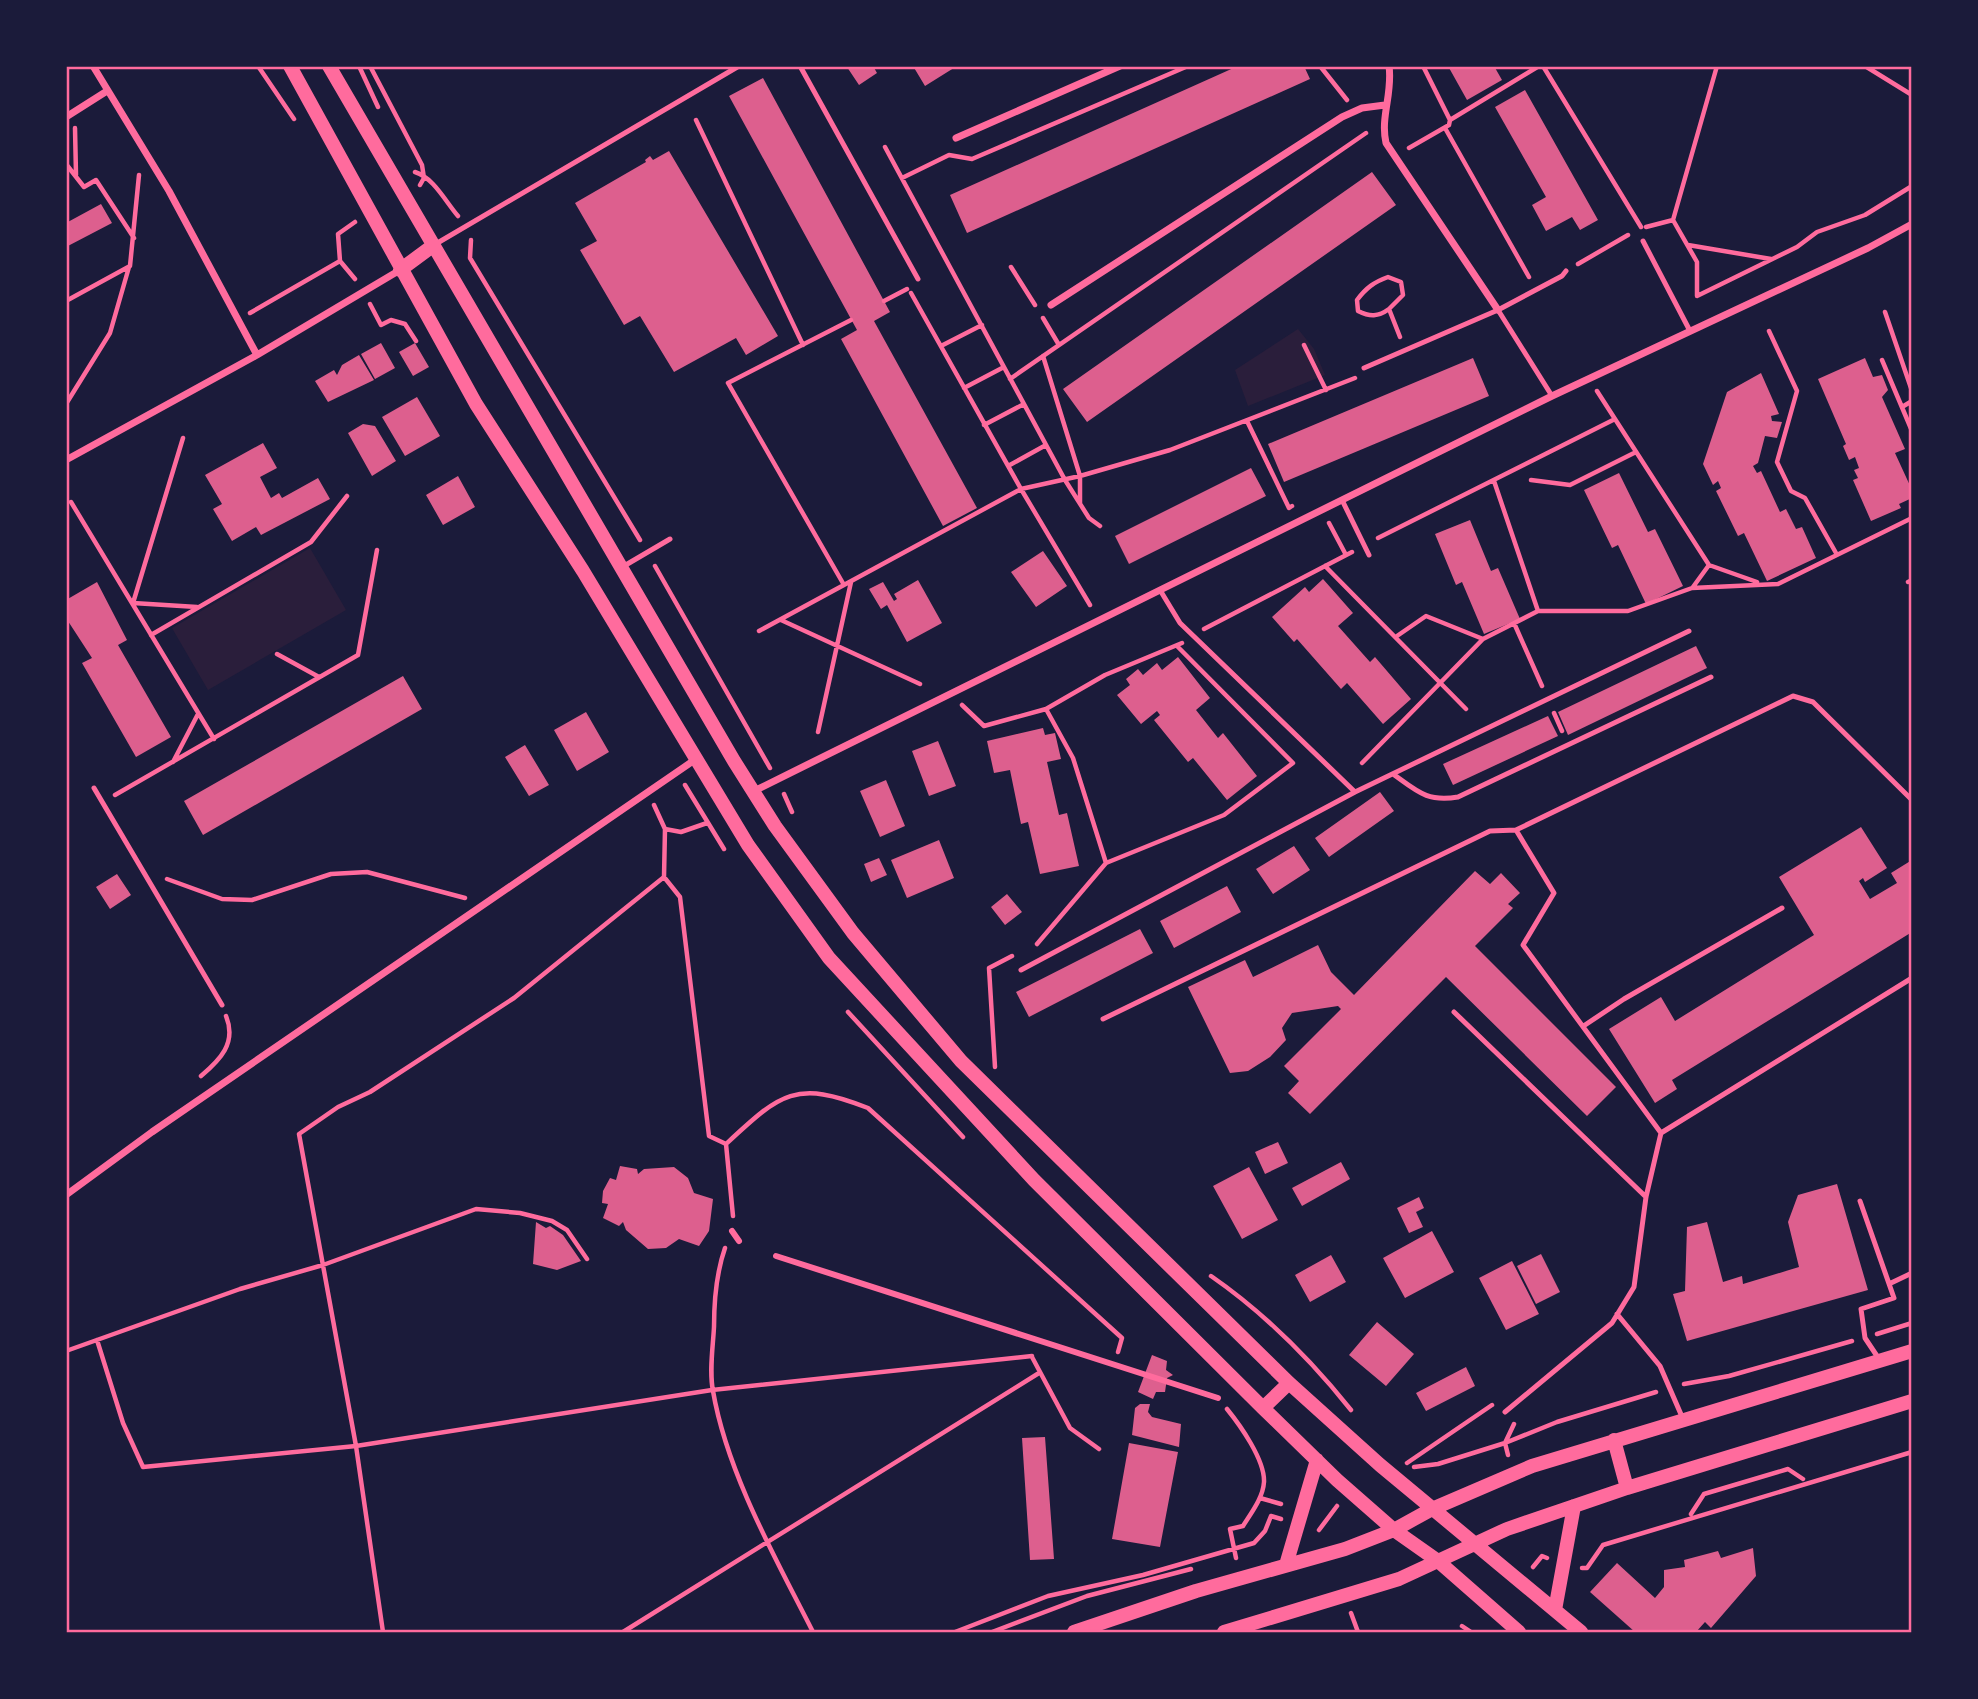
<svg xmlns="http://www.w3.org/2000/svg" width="1978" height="1699" viewBox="0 0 1978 1699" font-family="'Golos Text',sans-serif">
<rect width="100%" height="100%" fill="#1b1b3a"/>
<path fill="#2a1e3b" d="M1298 329 1314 349 1325 375 1248 406 1235 370Z
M310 548 346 610 208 690 172 628Z"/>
<path fill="#dd5f8e" d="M873 66 877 73 859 85 847 67Z
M913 66H957L925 86Z
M1238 66H1304L1310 79 967 233 950 195Z
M1448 66H1494L1502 80 1467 100Z
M763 78 890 312 874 321 977 508 943 526 841 339 857 330 729 96Z
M1525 90 1598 220 1580 230 1572 217 1546 231 1532 205 1546 197 1495 107Z
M669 151 778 336 746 355 736 338 674 372 640 316 624 325 580 250 597 241 575 203 646 162 645 160 650 156 653 160Z
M1372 172 1396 205 1087 422 1063 389Z
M101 204 112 223 66 247V223Z
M381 343 395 368 375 379 361 354Z
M415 343 429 367 413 376 399 352Z
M359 355 374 380 328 402 315 381 334 370 337 375 342 365Z
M1473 358 1489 396 1284 482 1268 444Z
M1865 358 1873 377 1882 375 1888 390 1882 397 1905 449 1895 453 1912 490V498L1899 504 1901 508 1871 521 1853 480 1858 478 1854 470 1859 468 1855 457 1849 460 1843 446 1846 444 1818 379Z
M1761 373 1779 414 1771 416 1772 421 1782 422 1777 438 1765 436 1758 463 1753 466 1757 473 1761 471 1780 512 1786 509 1796 529 1802 527 1816 558 1767 581 1744 533 1738 536 1716 491 1721 488 1718 481 1713 485 1703 464 1727 392Z
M417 397 440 436 405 456 382 417Z
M363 424 375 426 396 461 372 476 348 433Z
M263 443 277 468 260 477 271 498 279 493 282 498 318 478 330 499 261 535 256 527 232 541 213 509 222 504 205 475Z
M1251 468 1266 496 1129 564 1115 536Z
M1619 473 1648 532 1655 529 1683 586 1646 604 1618 545 1612 548 1584 490Z
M458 476 475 507 443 525 426 495Z
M1470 520 1491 571 1498 568 1520 619 1484 634 1462 582 1456 585 1435 534Z
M1043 551 1067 586 1036 607 1011 572Z
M1323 579 1353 613 1338 626 1370 662 1375 657 1411 699 1383 724 1347 683 1341 689 1297 639 1294 642 1272 617 1305 587 1309 592Z
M918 580 942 623 907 642 887 605 881 609 869 589 883 582 894 601 897 599 894 594Z
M97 582 127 640 118 645 171 737 136 757 82 663 92 658 66 618V600Z
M1696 646 1707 668 1568 735 1558 712Z
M1178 657 1210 698 1196 710 1218 738 1223 733 1257 776 1227 800 1193 758 1188 762 1154 720 1160 715 1157 711 1141 724 1117 695 1130 685 1126 679 1138 669 1143 675 1157 663 1162 670Z
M403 676 422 709 203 835 184 801Z
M586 712 609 752 577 771 554 730Z
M1548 716 1558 736 1453 785 1443 764Z
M1043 728 1045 735 1055 733 1061 759 1047 762 1059 815 1067 813 1079 866 1040 874 1028 822 1021 824 1010 770 994 773 987 741Z
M938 741 956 786 929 796 912 751Z
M525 745 549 785 529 796 505 757Z
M886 780 905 826 880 837 860 791Z
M1380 792 1394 811 1329 857 1315 838Z
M1861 827 1887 868 1865 882 1863 878 1859 881 1870 899 1897 883 1891 873 1912 860V932L1672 1080 1677 1089 1655 1103 1609 1029 1661 997 1675 1021 1814 935 1779 877Z
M939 840 954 878 907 898 891 860Z
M1294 846 1310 870 1273 894 1256 869Z
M879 858 887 875 871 882 864 864Z
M1475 871 1490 884 1501 873 1520 893 1508 904 1513 908 1475 946 1616 1087 1587 1116 1446 977 1310 1114 1288 1093 1299 1081 1284 1066 1341 1009 1338 1006 1292 1013 1282 1028 1286 1040 1270 1057 1248 1071 1230 1073 1188 987 1245 960 1253 977 1318 945 1331 972 1354 995Z
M117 874 131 895 110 909 96 887Z
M1227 886 1241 912 1174 948 1160 921Z
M1007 894 1022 912 1005 925 991 907Z
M1140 929 1153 953 1029 1017 1016 992Z
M1278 1142 1288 1163 1265 1174 1255 1152Z
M1341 1162 1350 1179 1302 1206 1292 1188Z
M620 1166 637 1169 638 1174 644 1169 674 1167 688 1178 694 1193 713 1199 709 1231 699 1246 679 1239 666 1248 648 1249 626 1230 623 1222 619 1226 603 1218 608 1204 602 1203 603 1191 610 1178 616 1180Z
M1249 1167 1278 1220 1242 1239 1213 1186Z
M1837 1184 1868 1290 1687 1341 1673 1294 1685 1291 1687 1227 1707 1222 1723 1282 1742 1276 1743 1284 1799 1267 1788 1222 1798 1195Z
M1419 1197 1424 1208 1416 1212 1423 1227 1409 1233 1397 1208Z
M536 1222 546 1228 550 1226 563 1235 581 1261 557 1270 533 1264Z
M1432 1231 1454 1272 1405 1298 1383 1258Z
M1541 1254 1560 1292 1536 1304 1517 1266Z
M1331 1255 1346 1282 1310 1302 1295 1275Z
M1512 1261 1539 1314 1506 1330 1479 1278Z
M1377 1322 1414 1354 1386 1386 1349 1355Z
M1152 1355 1167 1361 1166 1370 1173 1375 1167 1378 1165 1392H1156L1153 1399 1138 1392Z
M1466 1367 1475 1386 1426 1411 1416 1393Z
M1140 1404H1150L1148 1412 1152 1417 1181 1424 1179 1447 1132 1435 1135 1408Z
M1045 1437 1054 1559 1030 1560 1022 1438Z
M1129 1443 1178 1452 1160 1547 1112 1539Z
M1753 1548 1756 1576 1711 1628 1705 1622 1696 1632H1635L1590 1592 1617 1563 1655 1598 1664 1587V1570L1685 1567 1684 1560 1718 1551 1721 1558Z"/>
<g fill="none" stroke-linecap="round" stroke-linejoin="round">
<path stroke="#ff6b9d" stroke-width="4.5" d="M258 66 294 119
M359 66 378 107
M370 66 422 165 424 178 420 185
M1320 66 1347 100
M1543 66 1641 227
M1717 66 1673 220 1697 262V296L1797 247 1817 232 1865 215 1912 186
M1865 66 1912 95
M696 120 803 345
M1450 120 1539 66
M75 128 76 175
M1445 128 1529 277
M885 147 1065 480 1089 518 1100 526
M1409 148 1449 125 1450 120 1423 66
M66 164 84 187 96 180 134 238
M415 172C434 178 445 201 458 216
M902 178 949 155 972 159 1188 66
M1646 227 1673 220
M471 240 470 258 640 540
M1688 245 1771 259
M340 261 355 279
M1578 264 1628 235
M1011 267 1035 305
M911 293 1021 489 1090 605
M66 301 130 266 139 175
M884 301 907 289
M370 304 381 325 391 320 405 324 416 341
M1389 309C1378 317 1370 317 1358 311L1357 300C1366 288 1374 282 1388 277L1401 282 1403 295 1389 309 1400 337
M1885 312 1912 391
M250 313 340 261 338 234 355 222
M1043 318 1059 345
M1769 331 1797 391 1777 462 1791 491 1805 498 1836 553
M1304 345 1326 390
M941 346 982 325
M1043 356 1080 476V503
M1882 360 1912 431
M1010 379 1366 133
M964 388 1004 367
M66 404 110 333 129 267
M1902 407 1912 401
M1615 419 1709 565 1757 582
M1247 421 1289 508 1292 506
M984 425 1024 404
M183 438 133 603 197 607
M1912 446V447
M1008 466 1046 445
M1531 480 1570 485 1636 452
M1494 481 1538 611
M71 502 214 739
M1329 523 1346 555
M1378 538 1615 419 1597 391
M655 566 770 768
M1325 566 1466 709
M1908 582 1912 580
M844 585 728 383 851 320
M1693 587 1709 565
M781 620 920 684
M1514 623 1542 686
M1204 629 1352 552
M759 631 1021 489 1080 476 1170 450 1355 378
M151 635 311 542 347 496
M1397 636 1426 616 1483 639 1538 611H1628L1692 588 1778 584 1912 518
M277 654 319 677
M962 705 984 726 1046 709 1105 675 1182 643
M1554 713 1562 731
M818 732 851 582
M173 762 198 714
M1362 763 1483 639
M685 785 724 849
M784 794 792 812
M115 795 358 655 377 550
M665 829 681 832 707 823
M1106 863 1224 815 1293 763 1177 646
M664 877 680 897 709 1136 726 1144
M167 879 222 899 252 900 331 874 367 872 465 898
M1037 944 1106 863 1073 758 1046 709
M848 1012 963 1137
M995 1067 989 968 1012 956
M201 1076C220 1060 237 1043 226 1016
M726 1144C780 1094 795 1079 868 1108L1122 1338 1118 1352
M726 1144 733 1216
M725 1248C716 1274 714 1300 714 1327 713 1347 709 1371 713 1391 727 1473 776 1559 813 1632
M1211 1276C1263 1312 1311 1360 1351 1410
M1877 1334 1912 1323
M97 1340 123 1423 143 1467 356 1446 712 1390 1032 1356
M66 1351 240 1289 323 1265 476 1209 520 1213 552 1221 567 1230 587 1259
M1032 1357 1070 1428 1099 1449
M1684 1384 1729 1376 1852 1341
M1227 1409C1240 1425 1265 1460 1264 1482 1263 1498 1251 1513 1243 1526L1230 1529 1236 1558
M1514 1424 1505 1443 1557 1422 1656 1392
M1407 1463 1492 1405
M1414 1467 1438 1464 1505 1443 1508 1455
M1260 1498 1281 1504
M1691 1514 1704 1494 1788 1469 1803 1479
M1319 1530 1337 1506
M1533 1567 1542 1556 1547 1558
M1582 1568H1587L1603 1545 1912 1452
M1351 1613 1358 1632
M1462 1626 1471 1632
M383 1632 356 1446 299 1134 338 1107 370 1092 514 998 664 877 665 829 654 805
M623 1632 1039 1373
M955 1632 1048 1596 1143 1575 1254 1543 1265 1531 1271 1516 1281 1519
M992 1632 1087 1596 1191 1569"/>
<path stroke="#ff6b9d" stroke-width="5" d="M800 66 918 279
M1643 241 1690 331
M434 245 739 66
M1498 310 1552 396
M1364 368 1498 310 1562 276 1566 271
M1342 500 1369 555
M624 566 670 539
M1393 774C1418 792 1427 802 1458 797L1711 677
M94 788 222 1005
M1355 792 1689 631
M1516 830 1554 893 1523 945 1661 1133
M1021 970 1355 792 1180 623 1160 590
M1454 1012 1646 1197
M1103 1019 1490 831 1516 830 1793 696 1813 702 1912 800
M1585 1025 1624 999 1782 908
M1860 1201 1894 1298 1861 1309 1865 1338 1879 1359
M1891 1283 1912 1273
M1617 1314 1660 1366 1683 1419
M1505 1412 1612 1323 1634 1287 1646 1197 1661 1133 1912 978"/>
<path stroke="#ff6b9d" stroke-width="6" d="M732 1231 739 1241
M776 1256 1218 1398"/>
<path stroke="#ff6b9d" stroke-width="7" d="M93 66 169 191 257 355
M1389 66C1393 93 1380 117 1386 143L1498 310
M66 117 107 91
M956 138 1120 66
M1051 305 1342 117 1362 108 1385 105
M66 460 257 355 400 270
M754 791 1552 396 1868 248 1912 224
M66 1195 152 1132 696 759"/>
<path stroke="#ff6b9d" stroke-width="14" d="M290 66 476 404 583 571 748 845 829 958 1034 1180 1263 1408 1337 1480 1394 1530 1438 1561 1519 1632
M329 66 734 761 775 826 853 933 961 1061 1289 1383 1380 1465 1581 1632
M400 270 434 245
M1263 1408 1289 1383
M1614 1440 1627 1488
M1286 1565 1317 1460
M1555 1610 1574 1506
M1074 1632 1196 1591 1345 1549 1394 1530 1432 1509 1532 1466 1912 1351
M1224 1632 1399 1579 1507 1529 1627 1488 1912 1401"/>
</g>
<rect width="1978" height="1699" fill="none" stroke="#1b1b3a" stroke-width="136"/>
<rect x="68" y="68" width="1842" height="1563" fill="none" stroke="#ff6b9d" stroke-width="2.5"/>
</svg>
